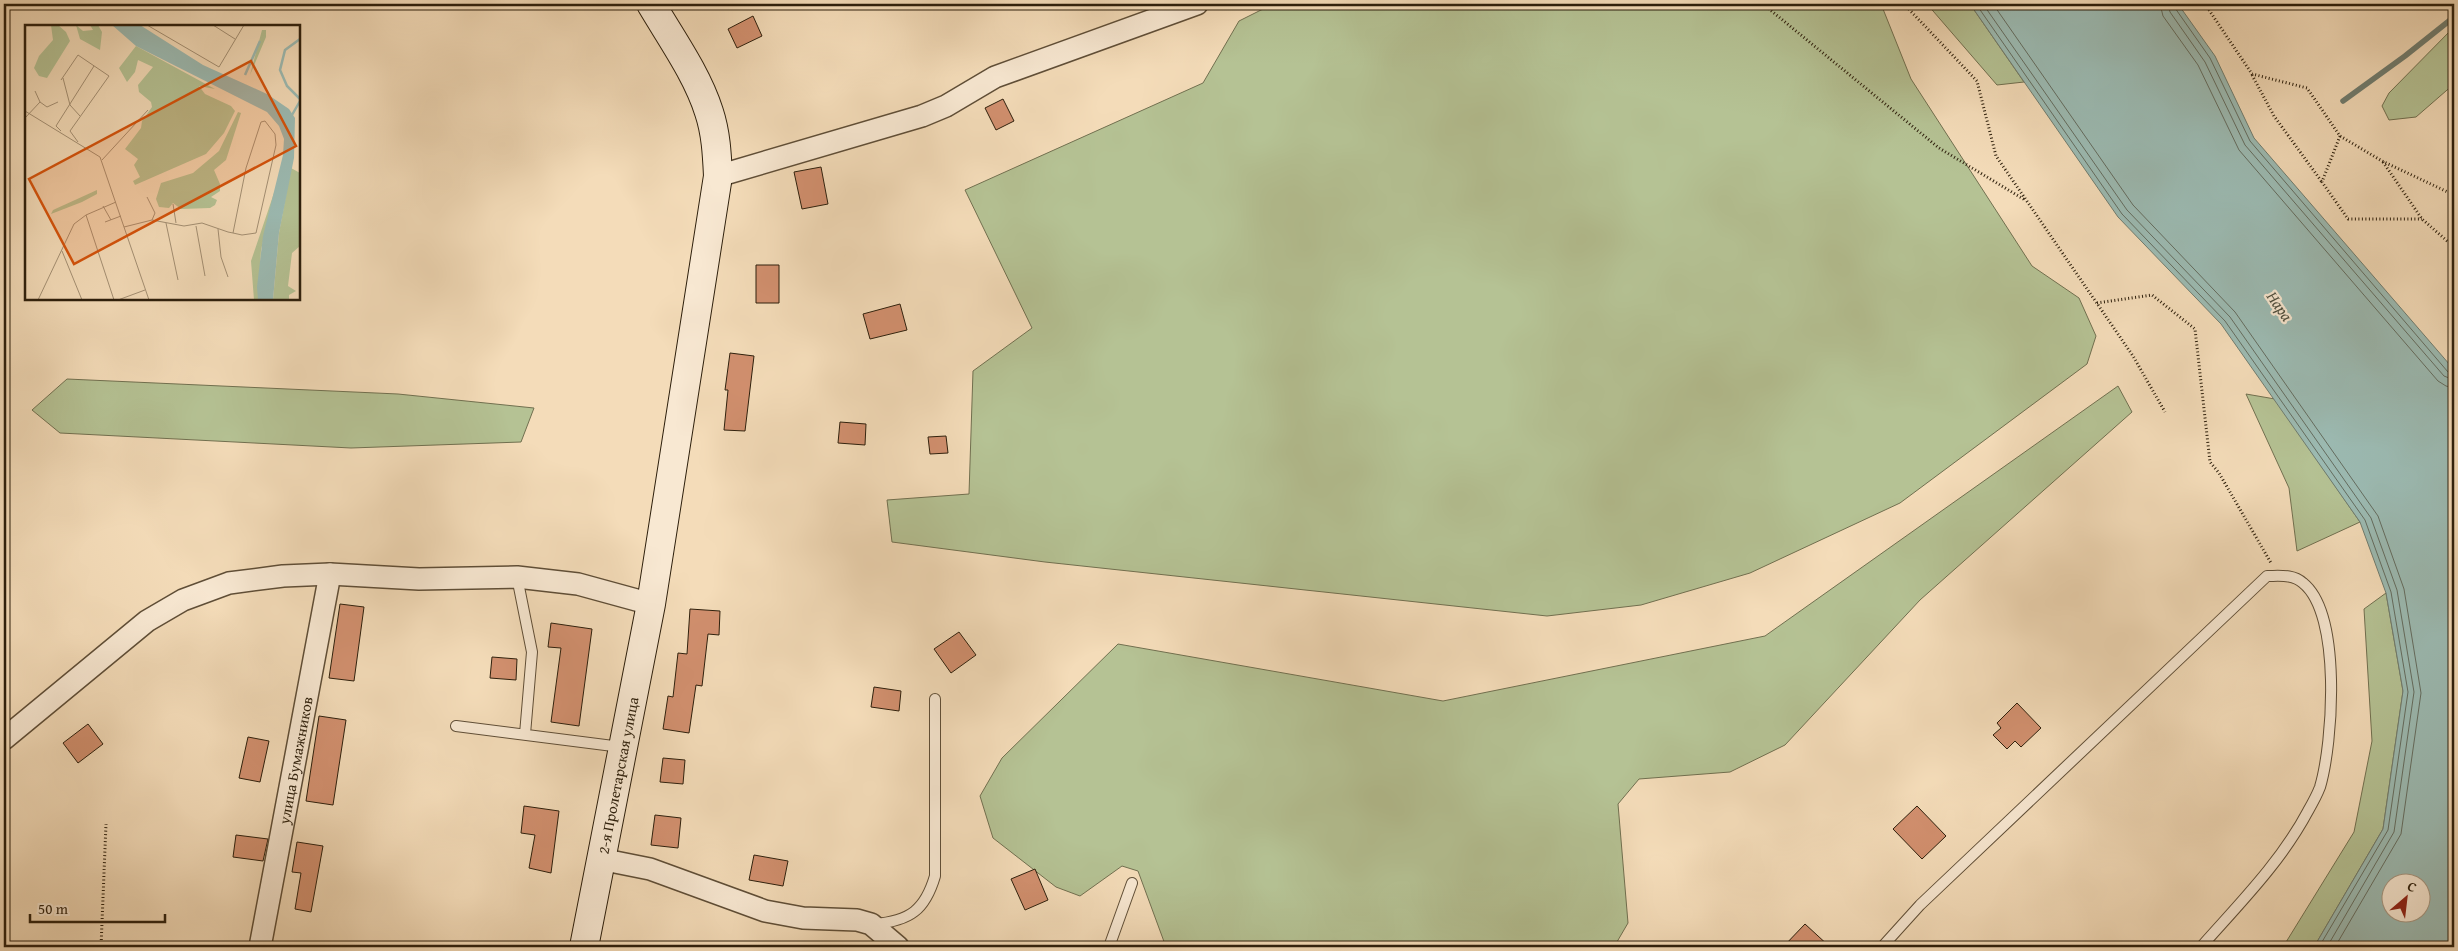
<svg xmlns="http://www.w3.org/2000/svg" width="2458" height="951" viewBox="0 0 2458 951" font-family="'Gentium Book Plus',serif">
<rect width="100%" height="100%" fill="#f4dcb9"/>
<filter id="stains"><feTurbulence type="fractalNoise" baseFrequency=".004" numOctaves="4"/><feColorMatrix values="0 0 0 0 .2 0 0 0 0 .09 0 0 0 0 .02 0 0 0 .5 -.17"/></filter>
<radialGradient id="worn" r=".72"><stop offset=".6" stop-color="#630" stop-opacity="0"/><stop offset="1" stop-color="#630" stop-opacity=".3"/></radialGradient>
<path fill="#b5c294" stroke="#717050" d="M1273 4H1881L1911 79 2032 266 2079 298 2096 336 2087 364 1900 503 1750 573 1641 605 1547 616 1045 562 892 542 887 500 969 494 973 371 1032 328 965 190 1203 83 1239 21Z
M1927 4H1970L2024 82 1997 85Z
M2454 27V84L2416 117 2389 120 2382 106 2389 93Z
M67 379 398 394 534 408 521 442 351 448 60 433 32 410Z
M2118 386 2132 412 1920 600 1785 745 1730 772 1639 779 1618 804 1628 923 1614 947H1166L1138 871 1122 866 1080 896 1056 887 993 838 980 796 1002 758 1118 644 1443 701 1765 636Z
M2246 394 2275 399 2360 522 2297 551 2289 488Z
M2386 593 2403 691 2383 829 2314 947H2283L2354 832 2372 741 2364 609Z"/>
<path fill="#9cbbb3" stroke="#707d70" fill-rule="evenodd" d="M1970 4H2178L2215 56 2254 138 2450 365 2454 373 2453 947H2314L2383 829 2403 691 2386 593 2360 522 2221 324 2118 217ZM2390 884H2420V914H2390Z"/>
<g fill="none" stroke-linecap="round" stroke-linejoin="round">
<path stroke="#646d60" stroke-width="1" d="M1976 4 2122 214 2225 321 2365 520 2391 592 2408 692 2388 830 2319 947
M1983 4 2127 210 2230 317 2371 518 2397 590 2414 692 2394 832 2327 947
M1993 4 2133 205 2235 312 2378 516 2404 589 2421 693 2401 834 2335 947
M2160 4 2163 16 2198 65 2239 150 2438 381 2446 386 2454 388
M2168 4 2170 12 2205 62 2245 145 2444 376 2454 380
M2174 4 2175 8 2210 58 2250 141 2448 372 2454 374"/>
<path stroke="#707d70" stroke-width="5.5" d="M2343 101 2405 56 2454 17"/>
</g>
<path fill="#d2906f" stroke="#2d1f0c" d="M753 16 762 36 737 48 728 29Z
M1003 99 1014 121 996 130 985 108Z
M821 167 828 204 802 209 794 172Z
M756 265H779V303H756Z
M900 304 907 330 870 339 863 314Z
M730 353 754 356 745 431 724 430 728 390H725Z
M840 422 866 424 865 445 838 443Z
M946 436 948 453 930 454 928 437Z
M340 604 364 607 354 681 329 678Z
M690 609 720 611 719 635 708 634 702 686 696 685 689 733 663 729 668 696 673 697 678 653 687 654Z
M551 623 592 629 579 726 551 722 561 648 548 647Z
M959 632 976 655 951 673 934 649Z
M492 657 517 659 516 680 490 678Z
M874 687 901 691 899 711 871 707Z
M2017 703 2041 728 2021 747 2015 741 2007 749 1993 735 2001 728 1997 723Z
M319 716 346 720 333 805 306 801Z
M88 724 103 744 78 763 63 743Z
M248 737 269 741 260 782 239 778Z
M663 758 685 760 683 784 660 782Z
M524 806 559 811 551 873 529 868 535 835 521 833Z
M1917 806 1946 836 1922 859 1893 829Z
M655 815 681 818 678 848 651 845Z
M236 835 268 839 263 861 233 857Z
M297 842 323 846 311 912 295 909 301 873 292 872Z
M754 855 788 861 783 886 749 880Z
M1035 869 1048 900 1025 910 1011 879Z
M1805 924 1830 947H1783Z"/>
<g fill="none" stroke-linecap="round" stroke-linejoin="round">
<g stroke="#5f4e37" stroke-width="12">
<path id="service" d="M517 577 532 652 525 734
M456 726 621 747
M874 924C910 921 925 910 935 876V699
M1109 947 1132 883
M1882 947 1920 905 2267 576C2280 576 2293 574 2303 583 2342 614 2333 743 2320 787 2317 795 2312 804 2308 811 2281 862 2239 904 2201 947"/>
</g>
<g stroke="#5f4e37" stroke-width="24">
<g id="minor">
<path d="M718 176 922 116 946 106 995 77 1197 4"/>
<path d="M4 739 147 621 183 600 229 583 283 576 330 574 419 579 517 577 578 584 651 604"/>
<path d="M600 859 650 869 765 911 803 918 857 920 871 924 898 947"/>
<path id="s1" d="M260 947 330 574"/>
</g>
</g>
<g stroke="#2d1f0c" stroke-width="30">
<g id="secondary">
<path id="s2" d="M584 947 651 604 718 176C717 155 716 133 709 112 697 74 671 38 651 4"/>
</g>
</g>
<path stroke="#2d1f0c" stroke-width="3" stroke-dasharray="1 2.5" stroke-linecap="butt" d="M1763 4 1939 148 2025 200
M1904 4 1977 81 1996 156 2133 356 2165 412
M2205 4 2252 74 2307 88 2340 136 2382 161 2454 195
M2252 75 2274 116 2322 182
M2340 136 2322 182 2348 219H2422
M2383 162 2422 219 2454 247
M2097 303 2152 295 2195 329 2210 462 2219 473 2271 563
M101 947 106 824"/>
<use href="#service" stroke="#f8e8d2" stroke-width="10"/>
<use href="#minor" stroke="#f8e8d2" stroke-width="21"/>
<use href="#secondary" stroke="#f8e8d2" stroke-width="28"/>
</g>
<g text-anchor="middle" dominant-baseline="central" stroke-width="4.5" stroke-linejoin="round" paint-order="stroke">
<g font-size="15" fill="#2d1f0c" stroke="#f8e8d2">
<text stroke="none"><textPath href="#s1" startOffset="190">улица Бумажников</textPath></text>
<text stroke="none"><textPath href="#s2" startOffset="175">2-я Пролетарская улица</textPath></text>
</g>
<g font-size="16" font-style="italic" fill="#4e4e3e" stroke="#f8e8d2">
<text transform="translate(2280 306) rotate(55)">Нара</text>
</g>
</g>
<g transform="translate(25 25)">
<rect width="275" height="275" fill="#f4dcb9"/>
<path d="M26 0H33L41 7 45 16 22 53 14 51 9 43 14 31 28 15ZM51 0 58 6 68 5 65 0H73L77 7 75 25 55 14ZM237 5H241V12L225 50ZM111 21 190 64 174 61 180 69 206 81 210 86 199 108 181 129 110 160 108 156 115 152 109 140 113 134 100 124 116 103 117 96 127 82 126 77 114 67 113 60 128 42 113 35 110 47 102 57 94 43ZM213 87 216 88 201 135 189 145 195 159V166L186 172 192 175 190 180 185 183 156 184 148 178 144 183 134 182 131 174 136 158 168 148 194 126ZM266 143 275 148V221L267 228 263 261 271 266 264 270V275H248L254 208ZM72 165V169L57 177 26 189 28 185ZM250 165 236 225 233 275H229L226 236Z" fill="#b5c294"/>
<path d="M87 0H115L178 40 242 69 264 84 270 93 269 133 254 208 248 275H233L232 262 238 211 258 130 259 114 254 101 242 87 111 21Z" fill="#9cbbb3"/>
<path fill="none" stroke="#9cbbb3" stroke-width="2.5" d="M275 14 260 25 255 45 262 61 275 74M220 50 235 16M267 90 275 76"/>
<path fill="none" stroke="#a49074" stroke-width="1" d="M122 0 194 42 219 0M188 0 210 14M38 53 45 80 55 91M36 55 53 30 84 51 45 106 53 117M15 77 22 82 33 77M0 86 75 132 124 275M0 93 15 77 10 66M36 106 31 101 69 41M77 135 123 85M122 172 130 188 127 195M148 179 151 198M78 181 86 195M61 190 89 275M80 197 96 191M141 198 153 255M171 201 180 251M99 202 127 195 159 201 177 198 203 207 208 208 217 210 231 208 251 120 250 109 240 96 236 97 221 143 208 208M193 204 196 232 203 252M37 226 57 275M13 275 49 199 61 190 91 177M93 275 120 265"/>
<path fill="#d5530c" fill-opacity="0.15" stroke="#d5530c" stroke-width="2.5" d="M226 36 271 121 49 239 4 154Z"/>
<rect width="275" height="275" fill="none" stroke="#2d1f0c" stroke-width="2.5"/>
</g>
<rect width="2458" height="951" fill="none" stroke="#f4dcb9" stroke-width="20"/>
<rect x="5" y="5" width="2448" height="941" fill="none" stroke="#2d1f0c" stroke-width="2.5"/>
<rect x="10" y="10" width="2438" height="931" fill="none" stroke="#2d1f0c"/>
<g transform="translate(2406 898) rotate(28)"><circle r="24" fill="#f8e8d2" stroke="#a79883"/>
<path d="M0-4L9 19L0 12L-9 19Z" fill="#8f2418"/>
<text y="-8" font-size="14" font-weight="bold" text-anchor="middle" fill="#2d1f0c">С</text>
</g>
<path d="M30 914v8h135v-8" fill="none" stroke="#2d1f0c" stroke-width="2.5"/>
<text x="38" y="914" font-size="15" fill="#2d1f0c" stroke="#f8e8d2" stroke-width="4" paint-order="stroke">50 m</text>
<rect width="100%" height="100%" filter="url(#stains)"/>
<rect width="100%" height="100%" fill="url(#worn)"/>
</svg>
